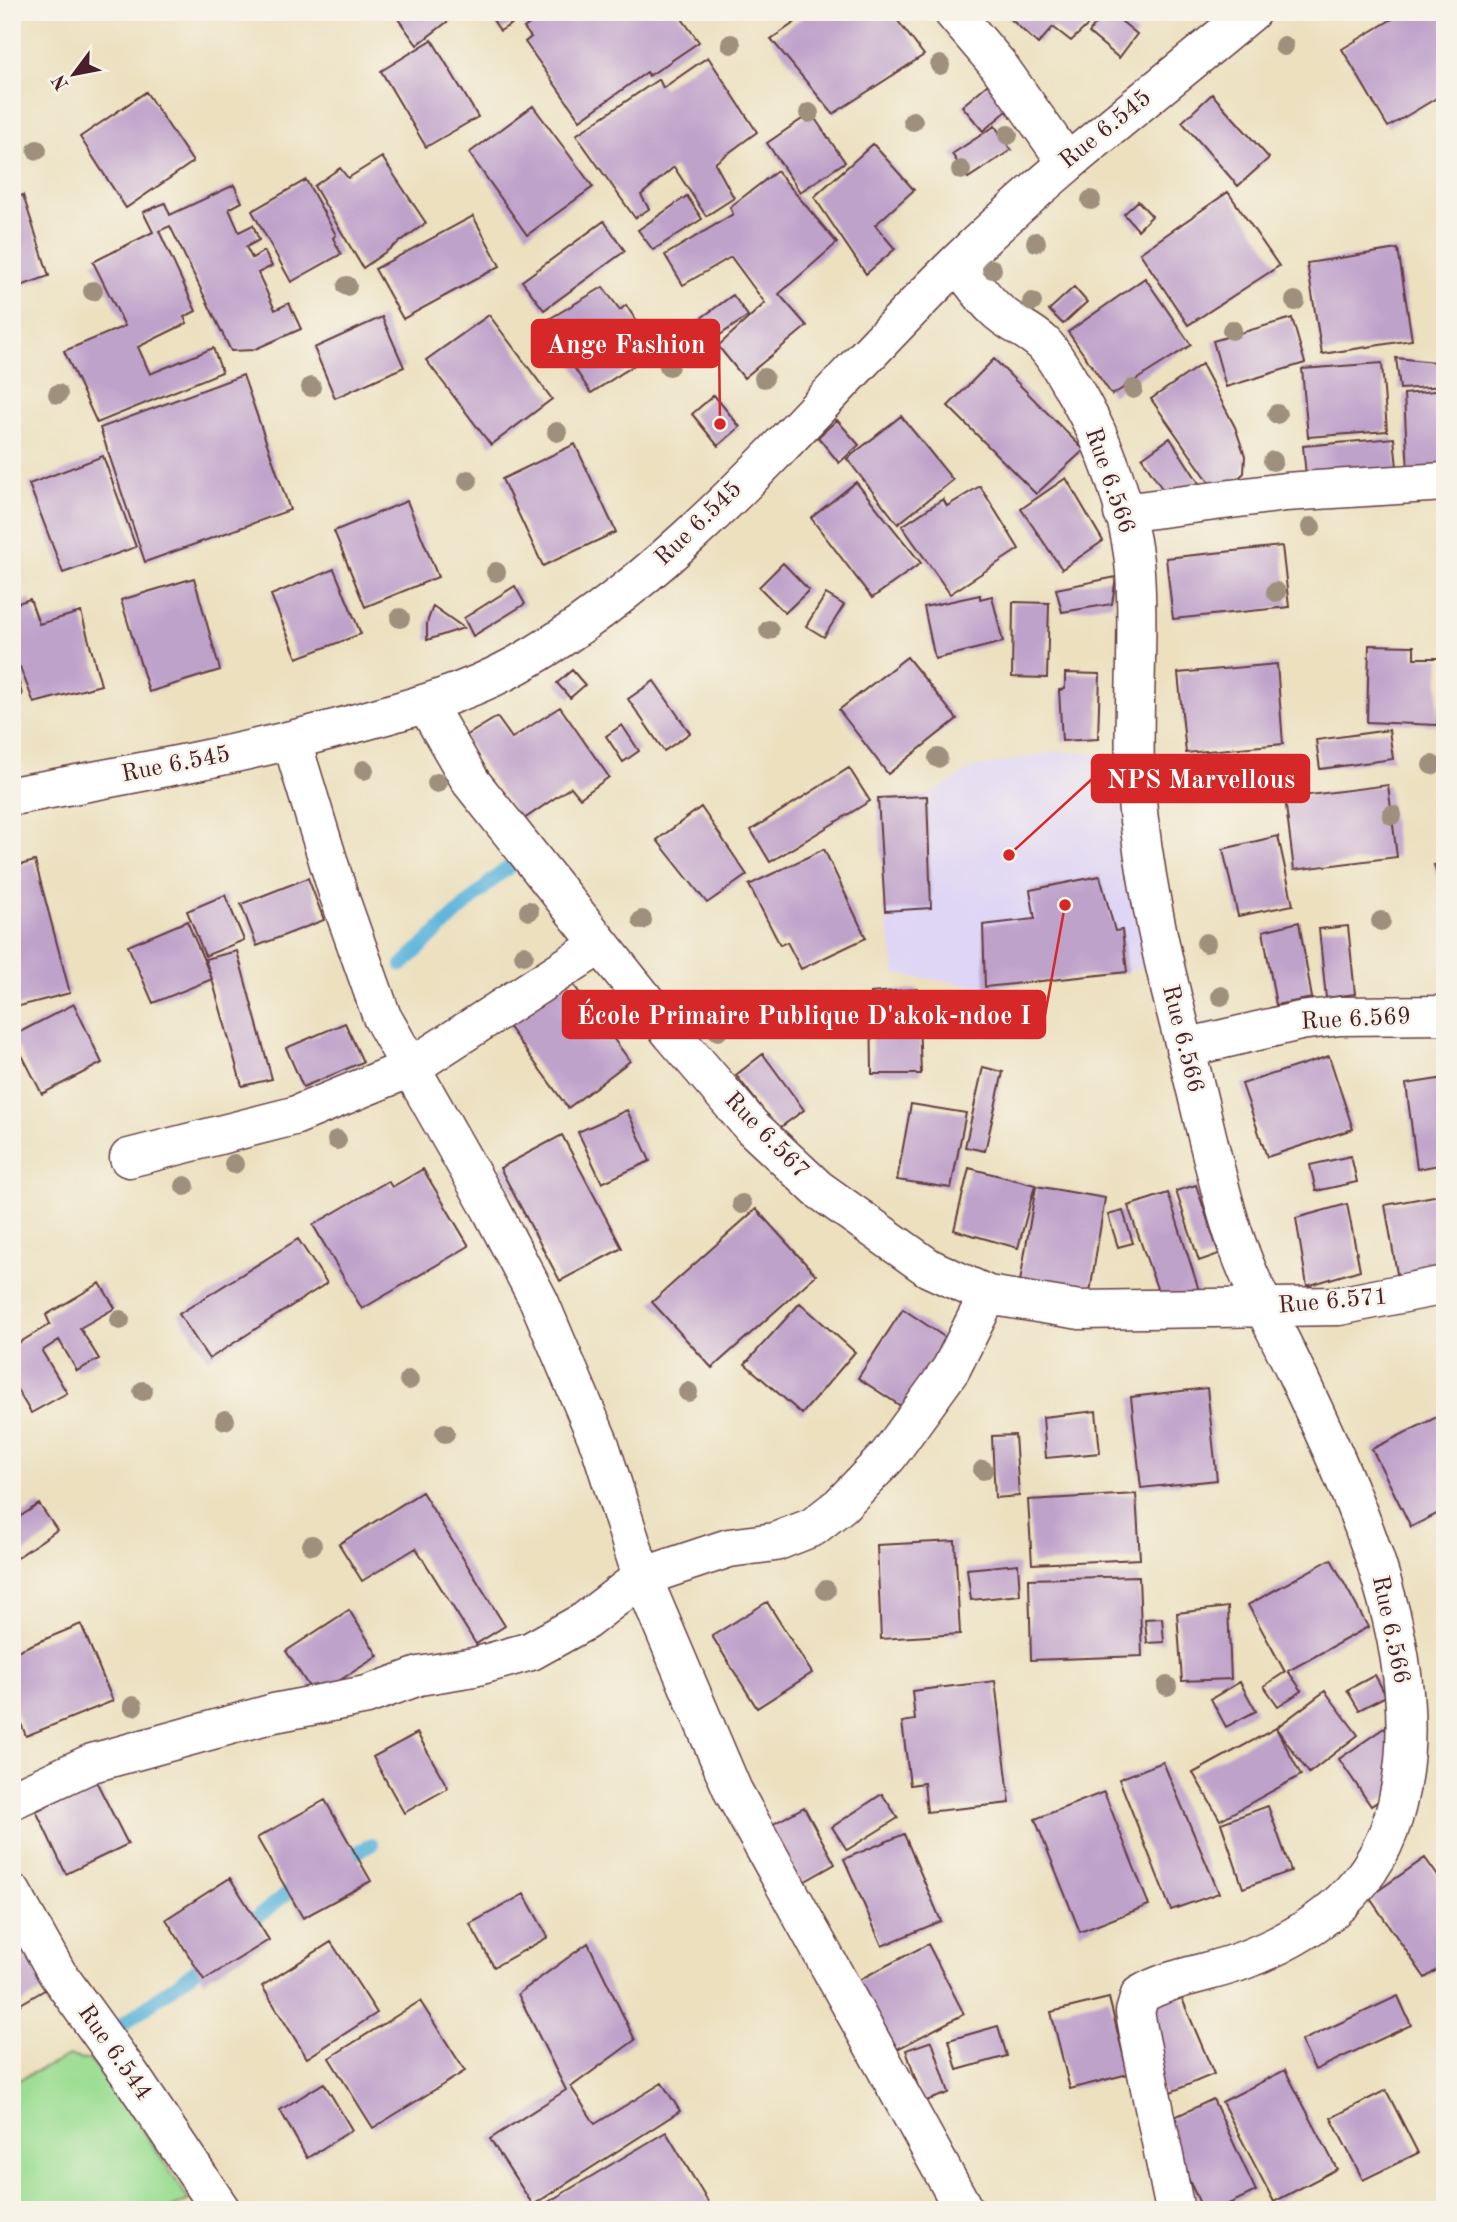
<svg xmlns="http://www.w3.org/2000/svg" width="1457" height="2222" viewBox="0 0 1457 2222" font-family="'Old Standard TT',serif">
<rect width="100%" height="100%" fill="#f7f3e8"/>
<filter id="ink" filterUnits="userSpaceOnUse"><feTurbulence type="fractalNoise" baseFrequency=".0143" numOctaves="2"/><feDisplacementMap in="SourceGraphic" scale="14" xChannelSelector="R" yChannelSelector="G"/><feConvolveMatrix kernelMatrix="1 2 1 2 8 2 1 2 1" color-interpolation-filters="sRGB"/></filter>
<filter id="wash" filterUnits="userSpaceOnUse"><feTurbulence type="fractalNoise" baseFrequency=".00686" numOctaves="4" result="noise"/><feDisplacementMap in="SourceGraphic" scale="28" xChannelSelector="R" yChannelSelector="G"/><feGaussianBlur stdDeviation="1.57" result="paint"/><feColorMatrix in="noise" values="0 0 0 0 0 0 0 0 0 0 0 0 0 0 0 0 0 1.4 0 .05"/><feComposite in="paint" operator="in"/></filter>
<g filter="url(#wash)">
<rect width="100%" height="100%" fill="#ece0bf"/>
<path fill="#dfd5f5" d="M1058 751 1124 757 1150 963 1127 972 985 987 896 974 885 911 878 798 927 796 973 768Z"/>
<path fill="#9ede94" stroke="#747e60" stroke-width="2" d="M69 2056 89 2060 111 2083 189 2200 167 2210H12V2083Z"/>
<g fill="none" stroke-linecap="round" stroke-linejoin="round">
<path stroke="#5fb5dc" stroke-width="14" d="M402 965 496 877 522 857
M339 1862 372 1844
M242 1929 303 1881
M108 2035 212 1958"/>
</g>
<g id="blocks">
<path fill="#bfa2ca" d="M393 12H460L417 45Z
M488 12H531L500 31Z
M546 12H677L699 42 649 76 647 72 580 120 525 42 531 37 524 28Z
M810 12H891L924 55 833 114 771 39Z
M1003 12H1084L1080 17 1088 25 1071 41 1053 27 1038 44Z
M1104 12H1110L1137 34 1119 58 1089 33Z
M1404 12H1445V93L1388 127 1342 49Z
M432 40 478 117 426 147 381 71Z
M708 57 757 132 715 163 734 198 706 216 674 167 641 195 649 209 635 218 576 135 659 79 663 88Z
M993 80 1014 105 983 131 962 106Z
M146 92 193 162 126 208 80 137Z
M1212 94 1269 158 1238 186 1182 122Z
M533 106 593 187 527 235 469 153Z
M811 113 845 162 800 192 767 143Z
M995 126 1011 150 968 178 952 154Z
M873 144 914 190 875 225 895 249 866 274 814 197Z
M382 157 426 223 363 268 314 186 340 168 348 178Z
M777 171 837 243 779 294 807 326 744 378 718 346 765 303 731 257 683 285 665 255 733 214 730 207Z
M306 180 336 235 333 238 341 254 291 282 252 211Z
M234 185 242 202 229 209 239 232 253 225 259 240 246 247 252 258 264 251 272 266 258 273 275 310 289 303 301 329 253 350 231 351 170 226 159 231 196 311 184 317 187 323 138 347 150 374 213 348 222 372 97 423 64 351 125 326 93 262 153 232 143 212 165 203 170 215Z
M1228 192 1279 266 1188 325 1140 253Z
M23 195 49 276 12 289V199Z
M687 196 702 219 653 250 638 230Z
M1138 201 1152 216 1138 230 1124 214Z
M473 216 500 266 403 319 375 269Z
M604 221 625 251 544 310 522 281Z
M1398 249 1412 340 1322 354 1307 263Z
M1145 278 1191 345 1112 395 1068 332Z
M603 287 620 310 626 305 656 351 591 393 544 322Z
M1074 287 1087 302 1063 324 1049 310Z
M733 295 748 316 711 341 697 321Z
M489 315 552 399 491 445 426 360Z
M382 317 404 367 335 398 314 348Z
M1292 318 1305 363 1226 387 1213 341Z
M1396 358 1444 363 1445 386 1400 389Z
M994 359 1084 450 1036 494 948 406Z
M1382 363 1387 431 1308 437 1302 369Z
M1202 364 1235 427 1245 456 1244 473 1219 496 1151 399Z
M243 375 290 510 145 562 100 428Z
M1445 390V470L1408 473 1404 394Z
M714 395 740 427 718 446 692 414Z
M901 416 953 480 898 524 847 459Z
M837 420 859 445 839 463 818 437Z
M1170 438 1199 483 1170 501 1142 458Z
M1394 438 1398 477 1307 485 1303 446Z
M575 444 616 532 543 566 502 479Z
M103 456 136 547 63 573 29 484Z
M1066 478 1103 541 1062 569 1021 509Z
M856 482 921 563 872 598 811 518Z
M980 486 1019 549 950 594 902 526 943 499 947 506Z
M407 501 438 577 365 607 334 531Z
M1282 546 1289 607 1173 619 1166 558Z
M783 563 809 590 785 613 759 587Z
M334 569 361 634 297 658 271 595Z
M1116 577 1112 604 1062 612 1056 589Z
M194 578 220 670 149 692 121 600Z
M515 586 525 604 473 636 464 618Z
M826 594 844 605 824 637 806 626Z
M980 595V599L992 596 1003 642 935 659 924 607Z
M30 599 39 624 81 612 101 685 34 703 20 667 12 668V605Z
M1013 602 1049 603 1047 678 1012 677Z
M433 606 464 628 427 640V623Z
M1369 645 1414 646V658H1440L1437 725 1367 722Z
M907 657 957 719 888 774 839 710Z
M1277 664 1283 744 1186 753 1178 673Z
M16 670 22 695 12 697V671Z
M572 670 585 685 570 698 557 683Z
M1065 673 1100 674 1098 739 1062 741 1059 690 1065 689Z
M654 681 690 733 664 751 628 699Z
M560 707 609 777 580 798 571 787 521 821 464 737 497 717 512 738Z
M622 725 639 751 623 762 606 736Z
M1389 730 1393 759 1320 769 1316 740Z
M849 768 870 801 770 862 751 830Z
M1388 785 1397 857 1294 870 1285 798Z
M927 796 931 908 885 911 878 798Z
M701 807 747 875 707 903 657 840Z
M1278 836 1293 905 1238 916 1223 849Z
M824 849 866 938 801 969 787 942 780 945 749 885Z
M35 861 70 993 12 1008V867Z
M1445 862V896H1444L1434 865Z
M1100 876 1115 931 1122 930 1127 972 985 987 983 925 1035 919 1030 890Z
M308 878 324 920 257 946 241 904Z
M225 895 244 940 205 956 187 911Z
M187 921 212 979 205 959 237 951 272 1079 242 1086 212 979 153 1003 128 946Z
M1299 922 1312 998 1276 1005 1263 931Z
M1348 926 1355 994 1326 998 1319 929Z
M570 980 630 1061 568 1108 508 1026Z
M918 989 921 1074H872L871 993Z
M74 1004 102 1063 42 1094 12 1036Z
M345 1023 363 1062 303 1087 286 1048Z
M763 1054 804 1110 778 1129 736 1075Z
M1329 1056 1353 1129 1267 1157 1242 1084Z
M983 1067 1003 1072 985 1151 965 1147Z
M1445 1078V1164L1417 1169 1406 1084Z
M911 1104 966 1113 951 1188 897 1180Z
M627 1110 650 1161 602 1183 578 1132Z
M562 1135 622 1248 560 1281 500 1168Z
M1351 1156 1357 1182 1316 1191 1310 1165Z
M969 1168 1035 1185 1018 1248 954 1230Z
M423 1169 469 1246 362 1309 313 1225 388 1181 392 1187Z
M1196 1185 1219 1254 1199 1261 1176 1191Z
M1036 1186 1105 1198 1088 1305 1018 1294Z
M1168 1193 1204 1306 1167 1317 1128 1206Z
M1445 1194V1276L1399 1285 1385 1205Z
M1347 1204 1360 1270 1307 1286 1296 1218Z
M756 1209 816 1275 712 1368 652 1302Z
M1123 1211 1133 1243 1118 1247 1108 1215Z
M298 1239 327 1283 209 1359 179 1314Z
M100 1283 115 1308 80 1328 99 1359 77 1371 59 1340 42 1351 67 1393 31 1413 12 1381V1347L50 1324 46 1315Z
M800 1303 855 1352 802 1414 745 1364Z
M903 1309 952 1342 907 1410 858 1378Z
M1207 1388 1217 1480 1141 1488 1131 1397Z
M1096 1411 1100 1453 1046 1458 1043 1417Z
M1445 1413V1510L1411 1527 1372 1449Z
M1015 1435 1019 1496 995 1498 992 1436Z
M422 1492 505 1626 476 1644 416 1548 362 1581 339 1544Z
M1136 1494 1140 1559 1032 1564 1028 1500Z
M39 1504 57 1530 12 1561V1522Z
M955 1541 960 1634 881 1639 877 1545Z
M1331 1559 1368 1627 1288 1671 1302 1691 1278 1706 1264 1686 1285 1672 1248 1605Z
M1018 1564 1020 1595 971 1600 967 1569Z
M1139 1576 1142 1656 1031 1660 1029 1579Z
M767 1602 812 1673 757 1708 712 1636Z
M1228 1607 1231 1679 1182 1681 1177 1613Z
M349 1610 378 1656 315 1696 286 1651Z
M1162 1618 1164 1642 1147 1643 1145 1619Z
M81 1624 113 1701 26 1736 12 1701V1653Z
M1375 1675 1386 1696 1359 1710 1347 1690Z
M995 1681 1010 1803 927 1812 924 1783 910 1785 902 1722 915 1720 912 1691Z
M1240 1682 1256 1711 1226 1727 1211 1699Z
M1325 1691 1358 1735 1309 1773 1276 1728Z
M1276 1728 1301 1775 1220 1820 1193 1773Z
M1384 1728 1417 1775 1371 1806 1339 1759Z
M417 1733 448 1788 404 1813 373 1757Z
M1163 1762 1219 1893 1171 1910 1119 1779Z
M96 1781 128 1844 66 1874 36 1811Z
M1104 1792 1149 1905 1080 1932 1035 1819Z
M882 1794 898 1818 847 1850 832 1827Z
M325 1800 371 1881 303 1918 257 1838Z
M1268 1806 1291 1871 1243 1888 1221 1823Z
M804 1807 835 1864 802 1883 770 1826Z
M904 1834 941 1921 882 1946 844 1859Z
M1425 1858 1445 1886V1964L1425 1978 1369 1897Z
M230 1878 269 1940 204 1980 166 1919Z
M524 1894 548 1937 494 1967 470 1924Z
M12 1935 48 1988 12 2009Z
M331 1942 377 2013 307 2058 262 1986Z
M588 1943 635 2040 571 2087 595 2124 662 2083 680 2111 533 2205 490 2139 566 2090 518 1994Z
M928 1944 964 2014 888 2054 851 1984Z
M1180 1994 1214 2074 1164 2095 1130 2016Z
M1398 1996 1411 2025 1315 2070 1301 2041Z
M1109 1998 1128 2074 1070 2089 1051 2012Z
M420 2001 465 2071 373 2128 329 2058Z
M998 2026 1007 2056 957 2070 949 2040Z
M932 2041 949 2093 923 2102 906 2050Z
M1285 2070 1337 2169 1274 2202 1222 2102Z
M324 2083 352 2130 307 2158 280 2110Z
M1386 2090 1418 2153 1363 2180 1331 2118Z
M1213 2099 1256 2191 1216 2210H1203L1162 2123Z
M666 2132 713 2210H553L548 2202Z"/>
</g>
</g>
<g filter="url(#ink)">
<use href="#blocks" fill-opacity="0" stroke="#623c41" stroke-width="2"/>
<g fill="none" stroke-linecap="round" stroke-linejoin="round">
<g stroke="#623c41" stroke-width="41">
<path id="minor" d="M953 12 999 66 1066 161
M957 263C970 278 981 296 995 309 1010 324 1028 329 1043 343 1058 358 1090 417 1099 438 1116 477 1132 529 1135 572 1140 645 1131 719 1136 792 1144 879 1162 962 1185 1046 1200 1104 1212 1162 1229 1220 1245 1274 1269 1316 1293 1366 1354 1495 1432 1658 1397 1804 1378 1886 1319 1931 1244 1960 1209 1974 1172 1976 1140 1995L1135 2012 1139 2034 1175 2210
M1123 513 1285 492 1445 482
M426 704 471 782 672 1034 752 1127 818 1189 929 1268 988 1295 1080 1310 1339 1306 1445 1285
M292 742 338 893 382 1017 491 1209 539 1301 600 1445 642 1577 733 1791 964 2210
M12 796C127 775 241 755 353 724 409 709 465 694 517 665 684 572 821 396 957 263 1050 172 1152 95 1251 12
M1185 1048 1300 1021 1340 1016 1445 1015
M129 1158 294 1116 408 1069 600 945
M12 1800 92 1763 274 1713 367 1695 419 1676 474 1667 531 1651 585 1621 642 1577 729 1548 775 1542 813 1527 841 1505 888 1456 951 1369 988 1295
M12 1893 57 1973 129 2073 221 2210"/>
</g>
<use href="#minor" stroke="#fff" stroke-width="38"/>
</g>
<g fill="#9e907c">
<circle cx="731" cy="44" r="10"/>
<circle cx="1284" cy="46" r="10"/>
<circle cx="940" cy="65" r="10"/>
<circle cx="809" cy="113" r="10"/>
<circle cx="913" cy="121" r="10"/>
<circle cx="1008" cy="135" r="10"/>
<circle cx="37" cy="150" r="10"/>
<circle cx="961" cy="170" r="10"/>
<circle cx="1091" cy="200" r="10"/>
<circle cx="1036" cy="242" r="10"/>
<circle cx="992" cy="269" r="10"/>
<circle cx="347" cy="286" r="10"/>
<circle cx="93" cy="291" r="10"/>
<circle cx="1295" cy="301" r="10"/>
<circle cx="1032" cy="302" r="10"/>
<circle cx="1232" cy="330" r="10"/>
<circle cx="669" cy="366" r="10"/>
<circle cx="764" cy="378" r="10"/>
<circle cx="311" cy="387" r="10"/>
<circle cx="1133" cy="389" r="10"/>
<circle cx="58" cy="394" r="10"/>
<circle cx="1277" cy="414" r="10"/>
<circle cx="557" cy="432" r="10"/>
<circle cx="1273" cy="461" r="10"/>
<circle cx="468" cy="480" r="10"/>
<circle cx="1311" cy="527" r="10"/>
<circle cx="496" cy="572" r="10"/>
<circle cx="1276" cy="592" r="10"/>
<circle cx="400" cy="618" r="10"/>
<circle cx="769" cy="630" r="10"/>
<circle cx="938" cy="758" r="10"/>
<circle cx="1255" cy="762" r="10"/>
<circle cx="1432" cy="765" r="10"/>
<circle cx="364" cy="770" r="10"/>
<circle cx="437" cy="783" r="10"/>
<circle cx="1392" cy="815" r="10"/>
<circle cx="529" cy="911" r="10"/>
<circle cx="642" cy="920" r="10"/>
<circle cx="1381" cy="921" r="10"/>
<circle cx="1206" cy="943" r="10"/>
<circle cx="524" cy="955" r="10"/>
<circle cx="1221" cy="996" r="10"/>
<circle cx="718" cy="1031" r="10"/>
<circle cx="337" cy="1140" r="10"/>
<circle cx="234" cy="1164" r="10"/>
<circle cx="185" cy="1186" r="10"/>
<circle cx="742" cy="1204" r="10"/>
<circle cx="120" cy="1320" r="10"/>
<circle cx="409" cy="1380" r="10"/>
<circle cx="143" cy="1391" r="10"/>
<circle cx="688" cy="1392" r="10"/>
<circle cx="225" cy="1420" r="10"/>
<circle cx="445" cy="1433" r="10"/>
<circle cx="983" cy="1470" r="10"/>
<circle cx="312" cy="1545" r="10"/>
<circle cx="826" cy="1590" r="10"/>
<circle cx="1167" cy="1686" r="10"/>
<circle cx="133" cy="1706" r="10"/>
</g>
</g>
<g text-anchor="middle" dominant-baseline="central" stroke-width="5" stroke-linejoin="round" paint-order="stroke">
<g font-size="24" fill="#4a1f2b" stroke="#f7f3e8">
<text transform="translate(1106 130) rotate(-39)">Rue 6.545</text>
<text transform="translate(1109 481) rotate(71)">Rue 6.566</text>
<text transform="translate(699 524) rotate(-44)">Rue 6.545</text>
<text transform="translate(176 765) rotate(-11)">Rue 6.545</text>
<text transform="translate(1356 1020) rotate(-3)">Rue 6.569</text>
<text transform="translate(1182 1039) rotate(76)">Rue 6.566</text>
<text transform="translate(766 1136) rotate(46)">Rue 6.567</text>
<text transform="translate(1333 1302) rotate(-5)">Rue 6.571</text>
<text transform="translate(1390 1630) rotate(78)">Rue 6.566</text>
<text transform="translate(114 2053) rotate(55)">Rue 6.544</text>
</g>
</g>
<path fill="none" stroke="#d62828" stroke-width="2.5" d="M720 424L719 344M1009 855L1092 779M1065 905L1045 1015"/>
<g fill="#d62828" stroke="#f7f3e8" stroke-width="2.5">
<circle cx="720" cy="424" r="7"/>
<circle cx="1009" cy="855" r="7"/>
<circle cx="1065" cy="905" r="7"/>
</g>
<g fill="#d62828" stroke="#d62828" stroke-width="2.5">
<rect x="532" y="320" width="187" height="47" rx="7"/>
<rect x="1092" y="755" width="217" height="47" rx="7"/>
<rect x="563" y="991" width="482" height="47" rx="7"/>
</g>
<g font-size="26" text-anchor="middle" font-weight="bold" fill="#fff">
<text x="626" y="353">Ange Fashion</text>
<text x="1201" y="788">NPS Marvellous</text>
<text x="804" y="1024">École Primaire Publique D'akok-ndoe I</text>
</g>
<rect width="1457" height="2222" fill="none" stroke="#f7f3e8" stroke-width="42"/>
<g transform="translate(74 74) rotate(238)" stroke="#f7f3e8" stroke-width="5" paint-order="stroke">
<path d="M0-5L12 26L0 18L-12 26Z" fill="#4a1f2b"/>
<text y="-10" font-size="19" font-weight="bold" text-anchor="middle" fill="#4a1f2b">N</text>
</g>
</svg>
